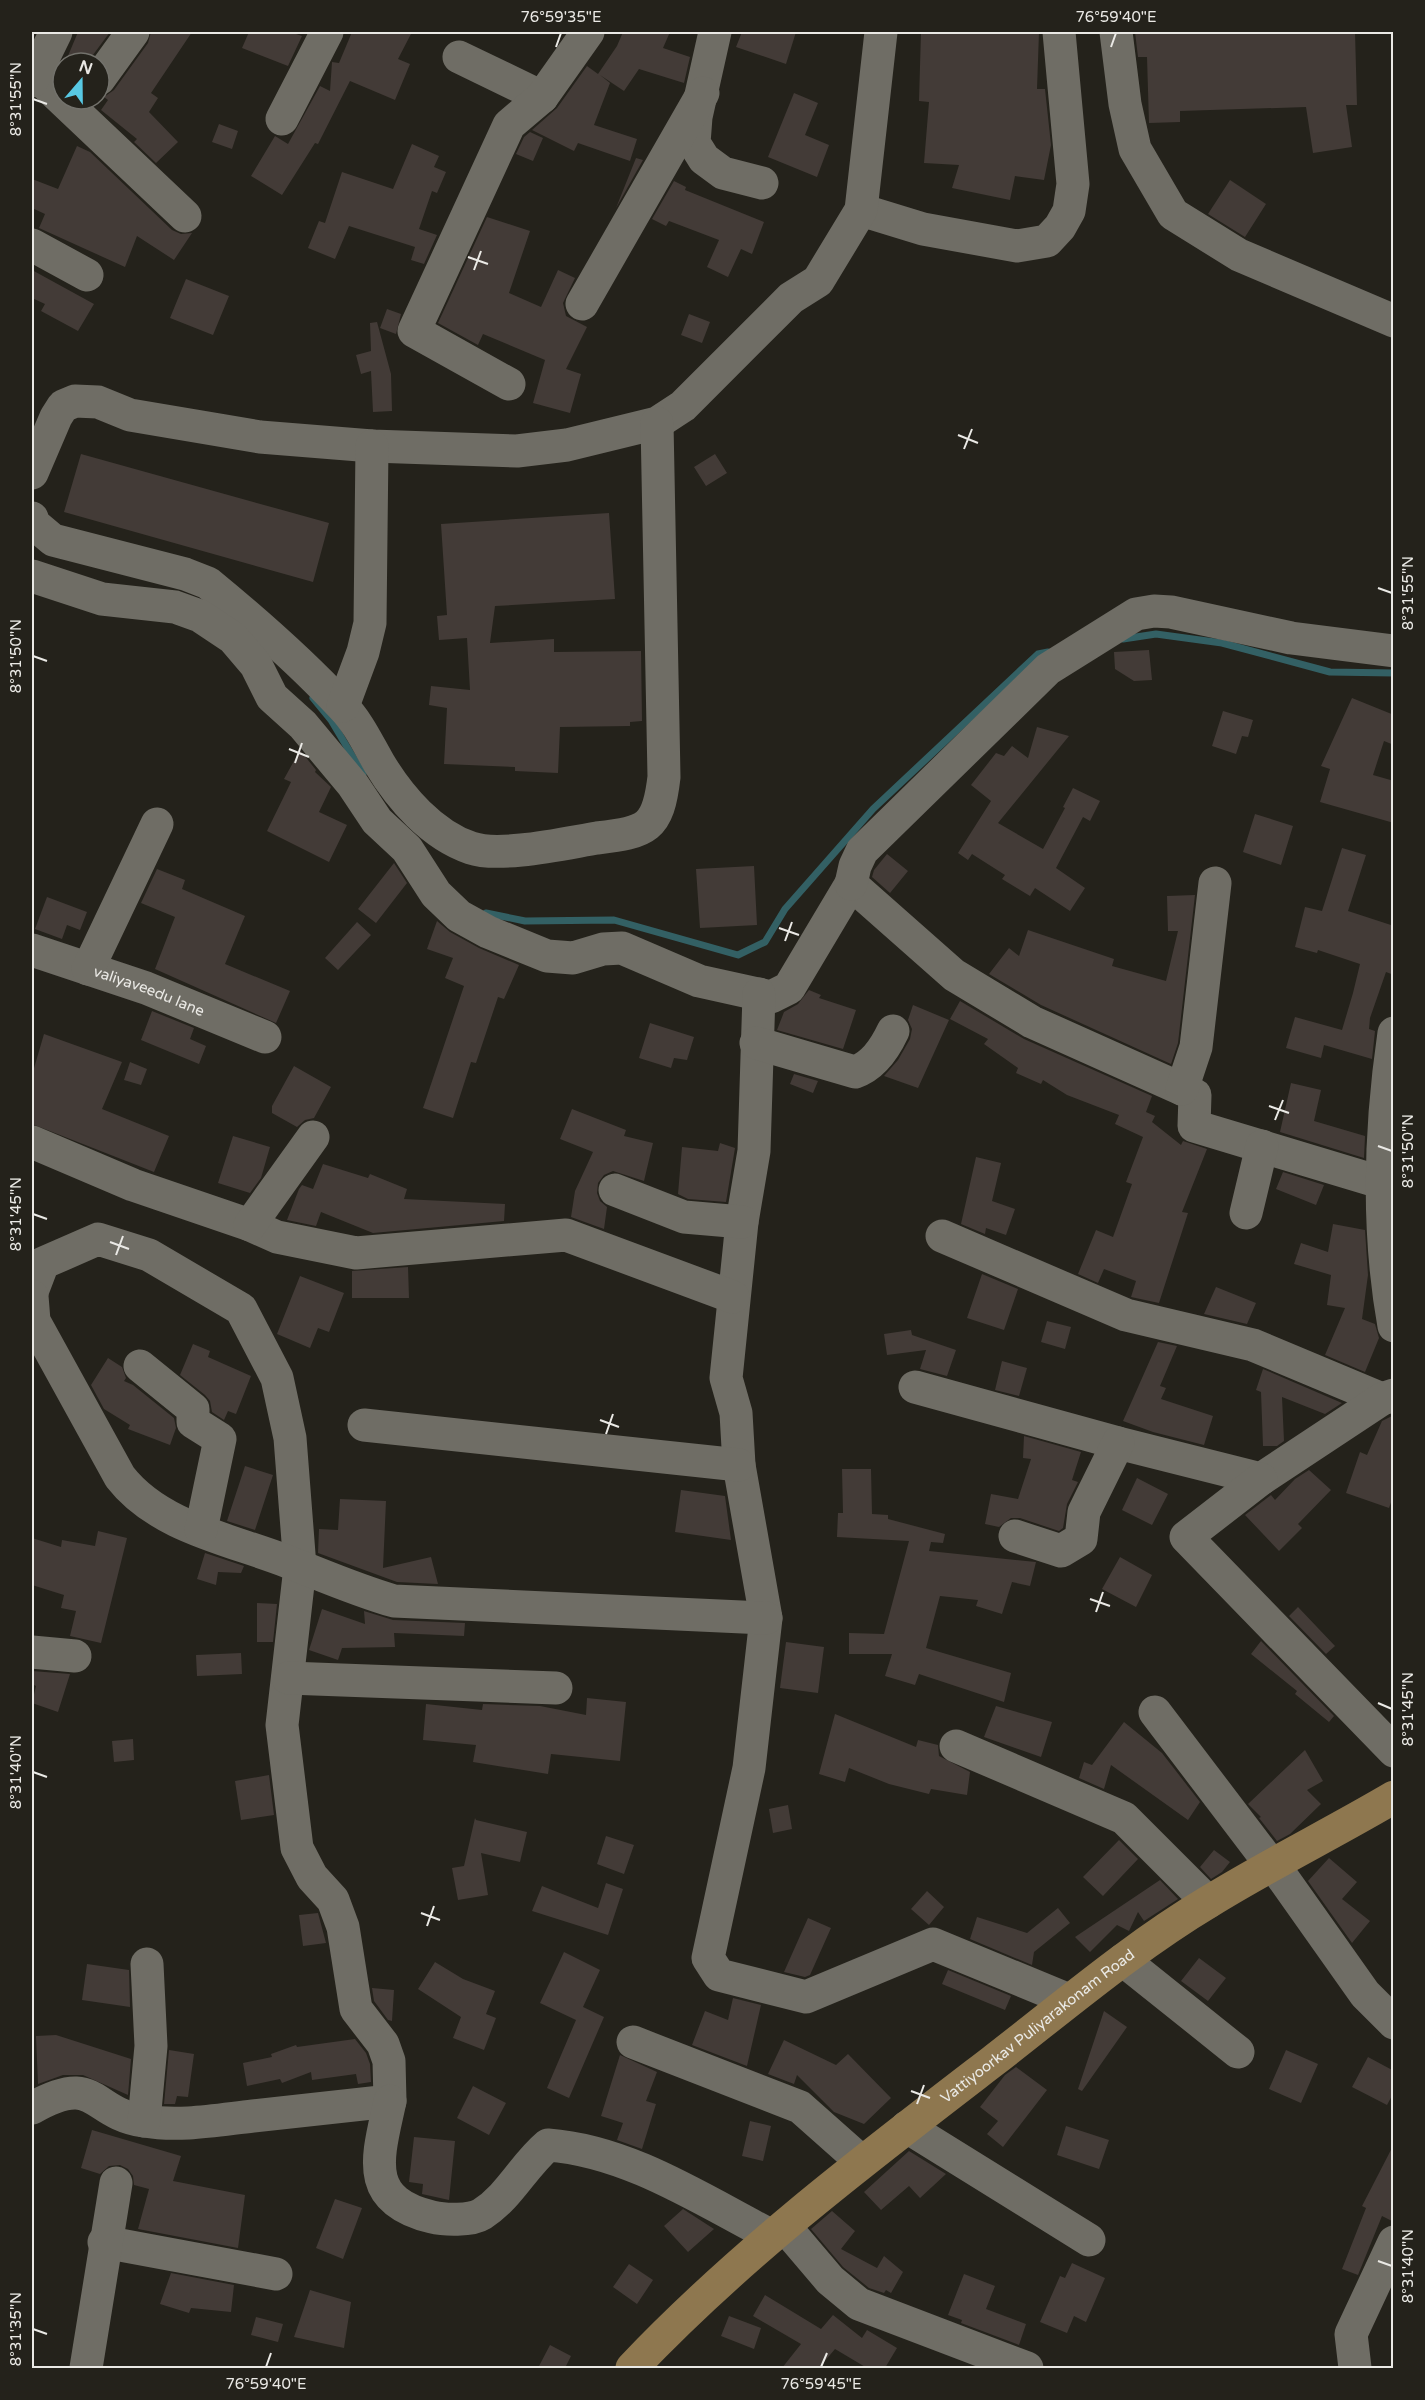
<svg xmlns="http://www.w3.org/2000/svg" width="1425" height="2400" viewBox="0 0 1425 2400" font-family="'Varela Round',sans-serif">
<rect width="100%" height="100%" fill="#24221b"/>
<g fill="none" stroke-linecap="round" stroke-linejoin="round">
<path stroke="#336064" stroke-width="7" d="M1123 639 1156 634 1222 643 1330 672 1394 673
M313 698 331 720 363 774
M486 913 525 921 614 920 738 955 765 942 785 909 873 809 1038 654 1048 652"/>
</g>
<path fill="#433b37" d="M78 32H110L87 63H65Z
M151 32H192L151 93 158 98 149 112 178 142 156 163 134 142 137 139 101 110 108 100 104 97 114 90 148 43Z
M249 32H290L302 36 288 66 242 48Z
M352 32H412L398 59 410 64 395 100 350 81 318 144 315 143 282 195 251 176 275 136 288 144 320 86 330 91 332 62 339 63Z
M623 32H670L663 48 690 57 684 83 639 69 624 91 600 75 610 83 594 125 637 139 630 161 578 143 574 151 532 130 557 108 587 66 598 74 617 46Z
M742 32H796L786 64 736 47Z
M921 32H1039L1037 89H1045L1051 145 1044 180 1015 176 1010 200 952 188 959 165 924 163 929 102 919 101Z
M1135 32H1355L1357 105H1346L1352 147 1313 153 1306 107 1180 111V122L1149 123 1147 57H1138Z
M794 93 818 103 805 135 829 145 817 177 768 157Z
M219 124 238 131 232 149 212 142Z
M530 132 543 138 533 161 516 154 524 137Z
M412 144 439 156 434 167 446 172 437 193 432 191 419 229 437 235 424 264 411 260 415 247 349 226 335 259 308 248 319 221 325 223 342 172 393 189Z
M77 146 90 152 172 230 181 234 192 233 174 260 137 236 125 267 39 228 45 214 32 208V179L58 189Z
M636 158 643 160 616 208Z
M1230 180 1266 204 1245 237 1208 214Z
M674 181 686 187 685 190 764 222 752 254 741 249 728 277 707 267 719 240 669 221 666 226 652 219Z
M487 217 530 231 509 293 541 307 558 270 575 278 563 303 566 316 587 327 566 369 581 374 570 413 533 403 545 360 483 334 478 345 438 323Z
M32 270 94 304 78 331 41 311 45 304 32 298Z
M186 279 229 296 213 335 170 318Z
M387 309 401 314 396 334 380 328Z
M689 314 710 322 702 343 681 335Z
M377 322 391 374 392 411 373 412 371 371 361 374 356 355 371 351 370 323Z
M81 454 329 523 313 582 64 512Z
M715 454 727 473 706 486 694 467Z
M609 513 615 599 495 606 490 643 554 639V652L641 651 642 721 630 722V726L560 727 558 773 515 771V767L444 764 447 708 429 705 431 686 470 690 467 638 439 640 437 616 447 615 441 524Z
M1149 650 1152 680 1134 681 1115 669 1114 652Z
M1352 698 1394 715V745L1384 741 1373 775 1394 781V823L1320 802 1330 769 1321 766Z
M1223 711 1253 720 1248 737 1242 736 1236 754 1212 746Z
M1037 727 1069 736 998 823 1043 849 1065 808 1063 807 1073 788 1100 801 1090 821 1083 817 1056 868 1085 888 1070 911 1035 888 1030 896 1002 879 1005 875 972 854 968 860 958 853 991 801 971 785 996 753 1004 756 1012 746 1028 758Z
M300 750 316 770 315 772 331 787 319 812 347 825 329 862 267 831 291 782 284 779Z
M1255 814 1293 826 1281 865 1243 852Z
M1342 848 1366 855 1348 911 1394 926V975L1386 972 1370 1018 1369 1029 1375 1031 1372 1059 1324 1045 1321 1058 1286 1048 1295 1017 1342 1030 1353 993 1360 964 1318 950 1317 953 1295 947 1305 907 1322 911Z
M887 854 908 871 890 893 872 877 874 870Z
M394 863 407 883 376 923 358 909Z
M754 866 757 925 700 928 696 869Z
M157 869 185 880 182 889 245 916 225 964 290 991 276 1023 155 969 175 917 141 903Z
M1195 895 1178 1043 1171 1064 1041 1005 989 974 1009 948 1019 956 1028 930 1114 959 1112 966 1166 981 1178 931H1168L1167 896Z
M47 897 87 912 80 930 67 925 62 939 35 929Z
M437 921 450 932 479 948 519 965 504 999 498 997 476 1063 471 1062 453 1118 423 1108 464 986 445 978 453 958 427 949Z
M357 922 371 935 338 970 325 958Z
M809 990 821 995 819 998 856 1010 843 1049 777 1030 784 1012 798 1004Z
M960 1001 1024 1039 1152 1096 1146 1112 1155 1116 1152 1122 1181 1145 1183 1141 1207 1149 1182 1212 1188 1213 1159 1303 1131 1297 1136 1281 1104 1269 1098 1283 1078 1274 1096 1230 1113 1237 1132 1184 1126 1182 1143 1137 1115 1124 1119 1115 1067 1095 1043 1080 1041 1084 1016 1073 1018 1068 984 1044 988 1039 950 1019Z
M913 1005 949 1020 918 1088 884 1076 898 1060 910 1039 912 1029 908 1020Z
M152 1011 194 1028 190 1039 206 1046 199 1064 141 1040Z
M650 1023 694 1037 687 1060 674 1058 671 1068 639 1058Z
M44 1034 122 1062 102 1109 169 1136 154 1172 32 1124V1075Z
M130 1062 147 1069 141 1085 124 1080Z
M294 1066 331 1087 314 1118 305 1120 297 1127 272 1113V1106Z
M794 1074 818 1081 813 1093 790 1084Z
M1291 1083 1321 1090 1314 1121 1365 1136 1364 1158 1280 1132Z
M572 1109 626 1130 624 1136 653 1143 644 1181 613 1171 604 1175 598 1183 597 1193 600 1201 607 1207 604 1229 571 1217 575 1191 593 1152 560 1139Z
M233 1136 270 1147 261 1178 250 1193 218 1183Z
M720 1143 735 1148 726 1202 688 1199 678 1194 682 1147 718 1151Z
M976 1157 1001 1163 992 1201 1015 1209 1006 1235 986 1228 985 1234 961 1224Z
M323 1164 368 1178 370 1174 407 1189 404 1199 505 1204 504 1221 373 1233 321 1212 316 1226 287 1220 299 1189 302 1185 313 1189Z
M1283 1172 1324 1185 1316 1205 1276 1189Z
M1333 1224 1365 1230 1368 1275 1362 1319 1375 1324 1379 1338 1365 1372 1325 1355 1345 1308 1327 1305 1331 1275 1294 1264 1301 1243 1328 1252Z
M408 1267 409 1298H352V1271Z
M982 1274 1018 1289 1004 1330 967 1318Z
M300 1276 344 1293 329 1332 318 1328 310 1348 277 1334Z
M1216 1287 1256 1303 1247 1324 1204 1314Z
M1047 1321 1071 1327 1065 1349 1041 1342Z
M911 1330 912 1335 956 1350 947 1376 920 1369 926 1350 887 1355 884 1334Z
M1158 1342 1177 1346 1160 1386 1166 1388 1161 1399 1213 1416 1204 1445 1153 1432 1123 1421Z
M193 1344 210 1351 208 1357 251 1376 236 1414 228 1411 224 1420 212 1412 210 1401 205 1395 180 1375Z
M108 1358 122 1367 126 1378 124 1381 133 1385 174 1418 176 1428 170 1445 128 1429 130 1425 104 1409 91 1385Z
M1002 1361 1027 1368 1019 1396 995 1390Z
M1263 1369 1342 1403 1325 1414 1282 1397 1284 1441 1277 1446H1263L1261 1392 1256 1390Z
M1394 1415V1494L1389 1508 1346 1493 1360 1452 1367 1455 1382 1421Z
M1024 1436 1081 1452 1072 1480 1078 1482 1067 1504 1063 1528 1059 1531 1020 1518H1011L999 1527 985 1524 991 1494 1018 1499 1031 1459 1023 1458Z
M245 1466 273 1475 255 1530 227 1521Z
M842 1469H871L872 1514 888 1515V1519L945 1534 943 1543 931 1542 929 1551 1036 1562 1030 1586 1012 1582 1002 1614 976 1606 978 1600 940 1596 926 1648 1011 1673 1004 1702 919 1674 915 1685 885 1676 892 1654H849V1633L884 1634 909 1541 837 1537 838 1513H843Z
M1309 1470 1331 1490 1298 1524 1302 1528 1279 1551 1245 1515 1271 1495 1275 1500 1295 1479Z
M1137 1478 1168 1494 1152 1525 1122 1510Z
M681 1490 725 1496 731 1540 675 1532Z
M340 1499 386 1501 383 1568 431 1557 438 1584 397 1582 318 1553 319 1529 338 1530Z
M98 1531 127 1538 101 1643 70 1636 76 1611 61 1608 64 1595 32 1585V1538L61 1547 62 1540 95 1546Z
M205 1553 244 1566 241 1573 218 1572 216 1585 197 1579Z
M1120 1557 1152 1575 1136 1607 1102 1589Z
M257 1603 277 1604 273 1642H257Z
M1298 1607 1335 1646 1326 1654 1289 1616Z
M322 1609 365 1624 364 1611 393 1620 465 1623 464 1636 394 1633 395 1647 342 1648 338 1660 309 1650Z
M1261 1641 1334 1716 1329 1722 1295 1694 1297 1691 1251 1654Z
M786 1642 824 1647 818 1693 780 1688Z
M241 1653 242 1674 197 1676 196 1655Z
M32 1671 70 1674 58 1712 32 1703 36 1686 32 1684Z
M587 1698 626 1702 620 1761 551 1754 548 1774 473 1762 476 1745 423 1740 426 1704 482 1710 483 1704 540 1706 586 1715Z
M996 1706 1052 1722 1041 1757 984 1737Z
M835 1714 916 1747 918 1740 938 1745 939 1756 970 1772 967 1795 931 1789 929 1794 889 1784 849 1768 845 1782 819 1774Z
M1124 1722 1162 1753 1200 1802 1188 1820 1111 1765 1104 1789 1079 1778 1084 1762 1092 1765Z
M133 1739 134 1760 114 1762 112 1741Z
M1305 1750 1323 1781 1307 1790 1321 1804 1290 1834 1277 1841 1259 1818 1261 1817 1248 1804Z
M269 1775 274 1815 241 1820 235 1781Z
M788 1805 792 1829 773 1833 769 1809Z
M475 1818 476 1820 527 1832 520 1862 481 1853 488 1895 458 1900 452 1868 464 1866Z
M606 1836 634 1845 624 1874 597 1864Z
M1119 1840 1138 1859 1103 1896 1083 1877Z
M1214 1850 1230 1862 1222 1872 1211 1879 1200 1867Z
M1329 1858 1357 1882 1342 1899 1370 1921 1352 1943 1308 1881Z
M1160 1880 1178 1899 1144 1921 1138 1912 1129 1931 1117 1925 1090 1952 1075 1937Z
M606 1883 623 1889 608 1935 532 1911 542 1886 598 1908Z
M927 1891 944 1907 929 1925 911 1909Z
M1058 1908 1070 1923 1034 1952 1032 1965 970 1939 977 1917 1027 1933Z
M318 1913 326 1943 303 1946 299 1915Z
M808 1918 831 1928 810 1975 805 1977 784 1972Z
M564 1952 600 1970 583 2007 604 2017 569 2098 547 2088 576 2020 540 2003Z
M1199 1958 1226 1978 1208 2001 1181 1981Z
M435 1962 463 1979 495 1991 486 2014 496 2018 484 2050 453 2038 461 2017 418 1989Z
M87 1964 129 1970 130 2007 82 2000Z
M948 1970 1011 1996 1005 2010 942 1984Z
M372 1988 394 1990 392 2021 388 2020 374 2001Z
M733 1998 761 2005 747 2066 692 2045 705 2011 728 2020Z
M1104 2011 1127 2027 1082 2091 1078 2089Z
M56 2035 131 2059 128 2095 83 2075H63L38 2084 36 2036Z
M355 2039 366 2053 370 2064 371 2082 358 2084 356 2074 312 2080 311 2072 282 2083 280 2079 247 2086 243 2063 272 2057 271 2054 296 2045 297 2047Z
M784 2040 836 2065 848 2054 891 2098 864 2124 834 2112 797 2075 794 2084 768 2074Z
M169 2050 194 2054 188 2097 177 2096 175 2104H164Z
M1286 2050 1318 2064 1301 2103 1269 2089Z
M620 2055 657 2072 646 2101 656 2104 642 2149 617 2140 623 2123 601 2116Z
M1368 2057 1394 2071V2092L1387 2105 1352 2087Z
M1016 2067 1047 2090 1003 2147 987 2134 998 2121 980 2107 1005 2075Z
M473 2086 506 2103 489 2135 457 2118Z
M750 2121 771 2126 763 2161 742 2156Z
M1066 2126 1109 2140 1099 2169 1057 2155Z
M92 2130 181 2156 173 2181 245 2195 238 2248 138 2229 149 2189 134 2185 133 2176 128 2169 120 2165 109 2166 100 2174 81 2168Z
M414 2137 455 2141 449 2200 422 2194 423 2184 409 2182Z
M1394 2144V2222L1382 2216 1358 2275 1342 2269 1366 2208 1362 2206Z
M909 2151 946 2174 920 2198 909 2186 881 2210 864 2192Z
M335 2199 362 2208 343 2259 316 2248Z
M683 2209 714 2229 688 2252 664 2226Z
M832 2211 855 2231 841 2249 877 2268 884 2256 903 2272 891 2293 886 2290 884 2293 869 2288 843 2267 811 2229Z
M1072 2263 1105 2278 1086 2322 1074 2316 1067 2333 1040 2322 1060 2276 1065 2278Z
M629 2264 653 2280 637 2304 613 2287Z
M171 2273 234 2285 231 2312 191 2308 189 2313 160 2304Z
M964 2274 995 2286 986 2309 1026 2324 1019 2345 961 2323 962 2320 948 2315Z
M310 2290 351 2302 344 2348 294 2337Z
M765 2295 821 2329 833 2315 862 2338 867 2330 897 2348 885 2368H867L835 2349 819 2368H782L801 2344 753 2316Z
M729 2316 761 2328 754 2349 721 2336Z
M256 2317 283 2324 278 2342 251 2335Z
M550 2345 571 2356 565 2368H538Z"/>
<g fill="none" stroke-linecap="round" stroke-linejoin="round">
<g stroke="#6f6d65" stroke-width="33">
<path d="M715 32 696 117 694 143 704 159 723 173 762 183"/>
<path d="M1116 32 1125 104 1135 149 1173 214 1239 255 1394 321"/>
<path d="M459 57 542 97"/>
<path d="M35 74 185 216"/>
<path d="M99 79 133 32"/>
<path d="M32 81 56 32"/>
<path d="M282 119 327 32"/>
<path d="M861 210 923 229 1017 246 1047 241 1060 227 1069 211 1073 184 1059 32"/>
<path d="M32 245 87 275"/>
<path d="M582 304 703 93"/>
<path d="M509 384 414 331 509 125 542 97 588 32"/>
<path d="M32 473 56 417 63 406 75 401 98 402 130 415 260 437 372 446 517 451 567 445 657 423 683 406 791 298 818 281 861 210 881 32"/>
<path d="M32 518 34 524 53 540 185 574 208 583C253 620 303 664 342 706 358 722 368 744 379 763 400 798 432 835 471 848 500 858 566 843 597 838 647 832 658 829 664 777L657 423"/>
<path d="M32 576 102 599 175 607 200 616 233 638 256 665 272 697 303 725 353 785 377 821 407 849 436 894 459 916 488 932 547 956 573 958 603 949 622 948 699 981 771 997 789 988 851 884 954 975 1032 1022 1195 1095 1194 1126 1383 1183"/>
<path d="M343 706 363 652 370 623 372 446"/>
<path d="M851 884 855 866 862 851 1048 669 1136 614 1154 611 1171 612 1291 638 1394 651"/>
<path id="s1" d="M32 950 146 988 265 1037"/>
<path d="M88 969 157 824"/>
<path d="M759 994 754 1151 742 1222 726 1378 736 1413 739 1465 766 1618 749 1768 708 1958 719 1975 806 1997 933 1944 1069 2000"/>
<path d="M1394 1033C1380 1129 1377 1231 1394 1326"/>
<path d="M756 1043 855 1072C873 1066 885 1048 893 1031"/>
<path d="M1182 1089 1196 1047 1215 883"/>
<path d="M32 1142 133 1185 250 1225 277 1237 356 1253 566 1235 733 1297"/>
<path d="M615 1190 684 1217 742 1222"/>
<path d="M1246 1213 1262 1146"/>
<path d="M250 1225 313 1137"/>
<path d="M942 1236 1126 1315 1253 1345 1382 1399"/>
<path d="M32 1292 43 1263 98 1239 149 1255 241 1309 277 1378 290 1438 300 1567 282 1725 297 1848 312 1877 333 1900 343 1927 356 2009 383 2044 389 2061 390 2101C344 2106 299 2111 253 2116 217 2120 180 2127 144 2121 89 2113 98 2071 32 2108"/>
<path d="M32 1296 34 1321 120 1477C159 1527 229 1539 286 1561 322 1575 356 1590 394 1601L766 1618"/>
<path d="M140 1366 193 1409V1422L220 1439 201 1530"/>
<path d="M915 1387 1118 1443 1261 1479 1382 1399 1394 1395"/>
<path d="M364 1425 739 1465"/>
<path d="M1261 1479 1186 1537 1394 1751"/>
<path d="M1015 1536 1061 1551 1081 1539 1084 1512 1118 1443"/>
<path d="M32 1652 75 1656"/>
<path d="M288 1678 556 1688"/>
<path d="M1155 1712 1272 1866"/>
<path d="M956 1746 1124 1818 1208 1902"/>
<path d="M1273 1864 1365 1994 1394 2023"/>
<path d="M1123 1960 1238 2052"/>
<path d="M633 2042 800 2107 862 2162"/>
<path d="M390 2101C378 2157 362 2200 432 2217 444 2220 471 2221 482 2214 510 2196 523 2166 548 2145 629 2151 702 2200 772 2236"/>
<path d="M144 2121 151 2046 147 1964"/>
<path d="M907 2127 1089 2240"/>
<path d="M785 2227 830 2280 859 2304 1027 2368"/>
<path d="M104 2242 276 2274"/>
<path d="M86 2368 116 2183"/>
<path d="M1355 2368 1351 2334 1394 2242"/>
</g>
<path stroke="#8e774f" stroke-width="33" id="s2" d="M632 2368C741 2253 868 2157 993 2061 1064 2006 1133 1947 1210 1901 1270 1864 1333 1833 1394 1797"/>
</g>
<path fill="none" stroke="#eae9e5" stroke-width="2" d="M556 47 561 33M1111 47 1116 33M33 99 47 104M468 257 488 264M474 270 481 251M958 435 978 443M964 449 972 429M1378 588 1392 593M33 656 47 661M289 749 309 757M295 763 302 743M779 928 799 935M785 941 792 922M1269 1106 1289 1113M1275 1120 1283 1100M1378 1146 1392 1151M33 1214 47 1219M110 1242 129 1249M116 1255 123 1236M600 1420 619 1427M606 1434 613 1414M1090 1599 1110 1606M1096 1612 1103 1592M1378 1703 1392 1709M33 1772 47 1777M421 1913 440 1920M427 1926 434 1906M911 2091 930 2098M917 2104 924 2085M1378 2261 1392 2266M33 2329 47 2334M266 2367 271 2353M821 2367 827 2353"/>
<g text-anchor="middle" dominant-baseline="central" stroke-width="6" stroke-linejoin="round" paint-order="stroke">
<g font-size="15" fill="#eae9e5" stroke="#24221b">
<text stroke="none"><textPath href="#s1" startOffset="124">valiyaveedu lane</textPath></text>
<text stroke="none"><textPath href="#s2" startOffset="531">Vattiyoorkav Puliyarakonam Road</textPath></text>
</g>
</g>
<rect width="1425" height="2400" fill="none" stroke="#24221b" stroke-width="66"/>
<g transform="translate(81 81) rotate(20)"><circle r="28" fill="#24221b" stroke="#73726c" stroke-width="1.5"/>
<path d="M0-4.5L10 22L0 15L-10 22Z" fill="#58c9e4"/>
<text y="-9" font-size="16" font-weight="bold" text-anchor="middle" fill="#eae9e5">N</text>
</g>
<rect x="33" y="33" width="1359" height="2334" fill="none" stroke="#eae9e5" stroke-width="2"/>
<g font-size="15" text-anchor="middle" fill="#eae9e5">
<text x="561" y="22">76°59'35"E</text>
<text x="1116" y="22">76°59'40"E</text>
<text transform="translate(16 99) rotate(-90)" y="5">8°31'55"N</text>
<text transform="translate(1408 593) rotate(-90)" y="5">8°31'55"N</text>
<text transform="translate(16 656) rotate(-90)" y="5">8°31'50"N</text>
<text transform="translate(1408 1151) rotate(-90)" y="5">8°31'50"N</text>
<text transform="translate(16 1214) rotate(-90)" y="5">8°31'45"N</text>
<text transform="translate(1408 1709) rotate(-90)" y="5">8°31'45"N</text>
<text transform="translate(16 1772) rotate(-90)" y="5">8°31'40"N</text>
<text transform="translate(1408 2266) rotate(-90)" y="5">8°31'40"N</text>
<text transform="translate(16 2329) rotate(-90)" y="5">8°31'35"N</text>
<text x="266" y="2389">76°59'40"E</text>
<text x="821" y="2389">76°59'45"E</text>
</g>
</svg>
